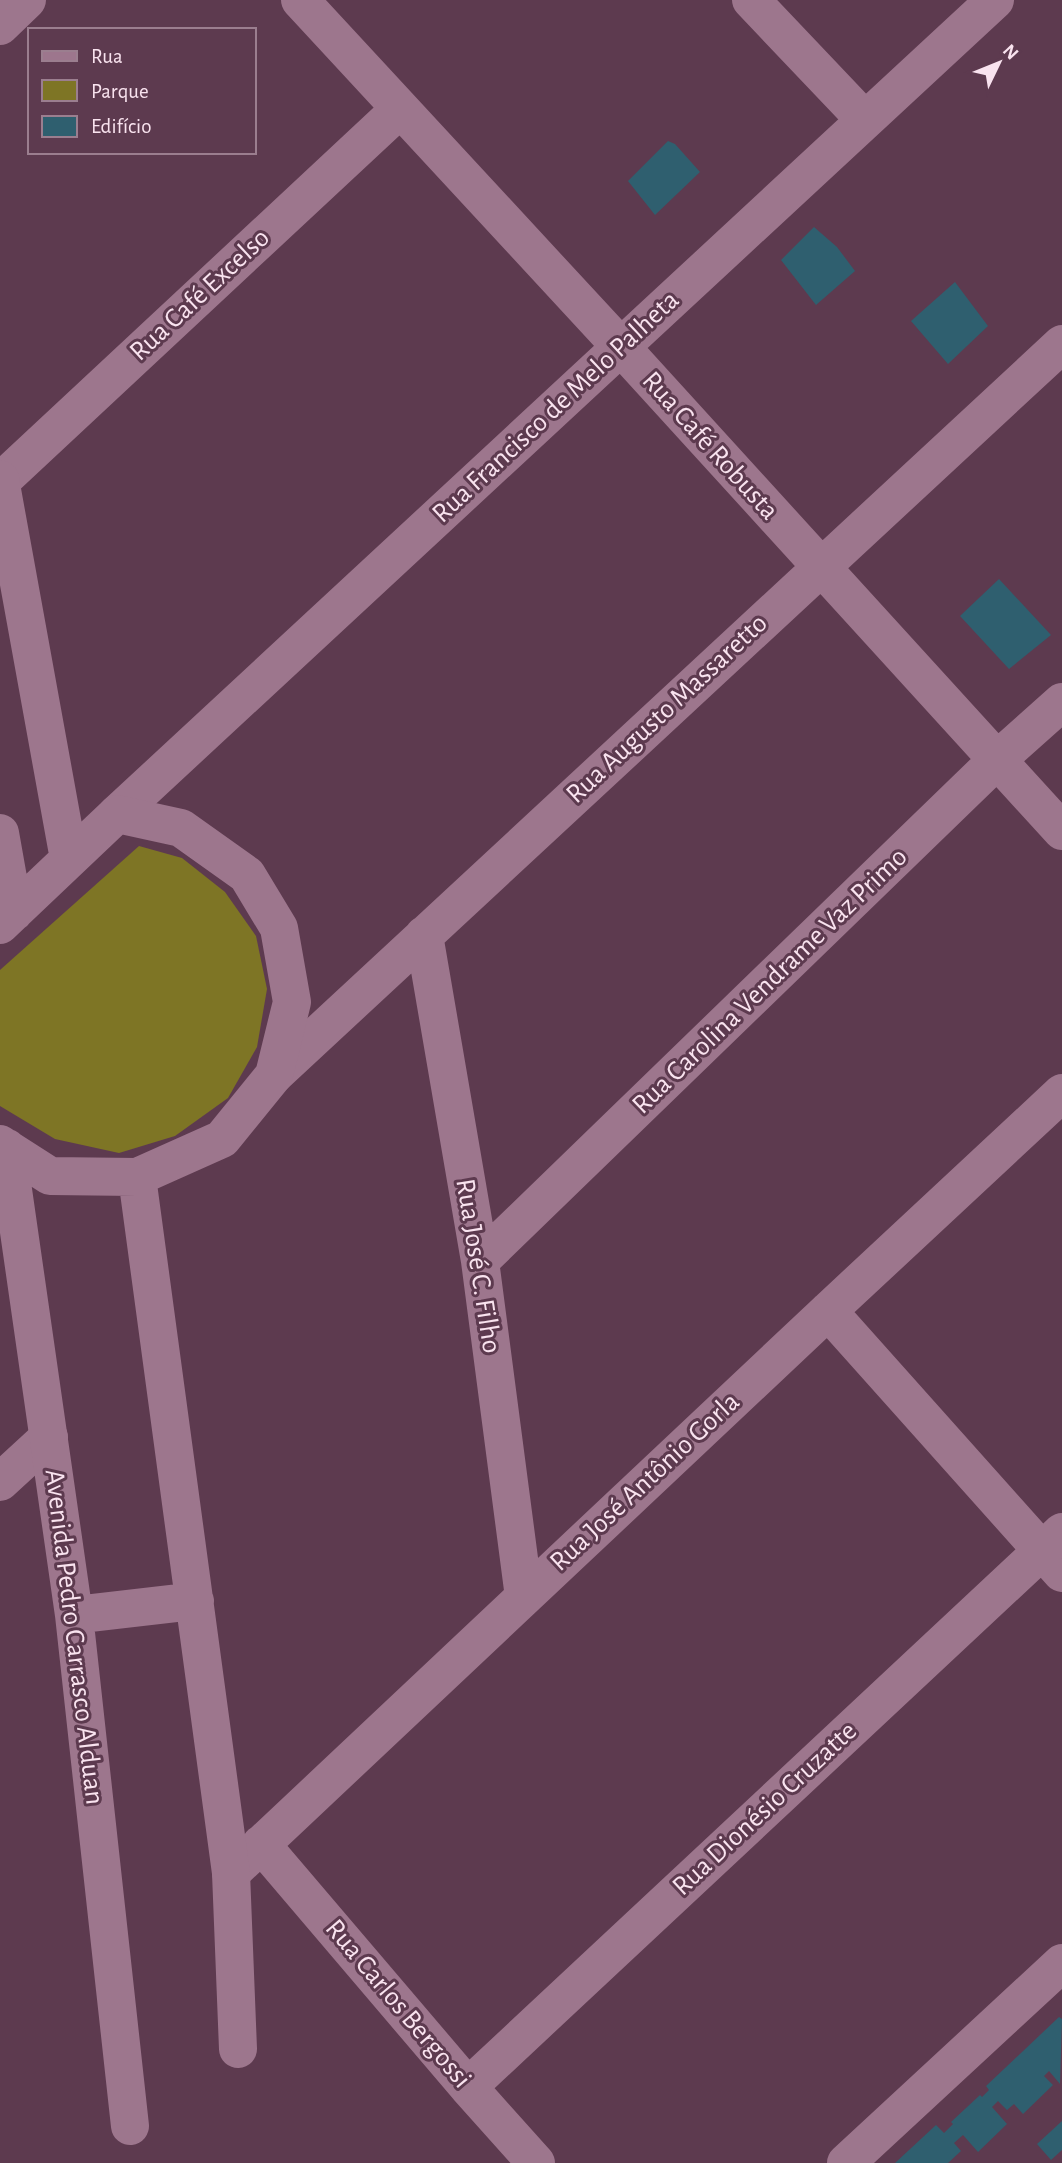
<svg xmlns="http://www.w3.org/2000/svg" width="1062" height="2163" viewBox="0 0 1062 2163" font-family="'Alegreya Sans',sans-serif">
<rect width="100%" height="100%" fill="#5d3a4f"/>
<path fill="#7e7525" d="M139 846 182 858 225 892 256 936 267 989 257 1047 228 1098 175 1136 119 1153 55 1139 0 1106V970Z"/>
<path fill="#2f5f6f" d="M668 141 675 144 700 172 655 215 628 181Z
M814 227 837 247 855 271 816 305 781 260Z
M955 282 988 326 948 364 911 321Z
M999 579 1051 635 1009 669 960 616Z
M1059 2017 1062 2019 1060 2084 1049 2071 1044 2076 1053 2085 1023 2114 1014 2104 1007 2110 998 2101 992 2107 1007 2124 978 2152 963 2135 954 2143 961 2151 948 2163H895L936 2125 944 2133 953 2124 951 2122 980 2095 982 2097 989 2090 986 2086Z
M1062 2121V2150L1051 2160 1037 2144Z"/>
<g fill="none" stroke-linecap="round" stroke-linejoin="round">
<path stroke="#9d768d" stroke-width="38" d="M300 0 621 347 1062 831
M751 0 865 120
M0 26 27 0
M0 482 400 109
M117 814 995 0
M424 935 480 1261 524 1597
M274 1075 1062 344
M480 1261 997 760 1062 702
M828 1311 1062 1573
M0 1482 49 1437
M261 1844 468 2087 536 2163
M231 1873 828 1311 1062 1093
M468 2087 1062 1532
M846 2163 1062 1963"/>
<path stroke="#9d768d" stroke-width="38" d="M0 479 69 859
M0 833 14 912
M0 925 117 814 181 828 247 875 279 928 292 1002 274 1075 222 1139 137 1177 50 1176 0 1144
M7 1148 74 1615 130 2126
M137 1177 231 1873 238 2049
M74 1615 195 1601"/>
</g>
<g text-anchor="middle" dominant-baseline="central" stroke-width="6" stroke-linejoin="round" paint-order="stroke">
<g font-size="28" fill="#f9e3ef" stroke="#5d3a4f">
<text transform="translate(200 295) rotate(-43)">Rua Café Excelso</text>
<text transform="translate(556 407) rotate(-43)">Rua Francisco de Melo Palheta</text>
<text transform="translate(710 446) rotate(48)">Rua Café Robusta</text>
<text transform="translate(667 709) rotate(-43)">Rua Augusto Massaretto</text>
<text transform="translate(770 981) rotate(-44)">Rua Carolina Vendrame Vaz Primo</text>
<text transform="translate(478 1266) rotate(81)">Rua José C. Filho</text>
<text transform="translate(645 1482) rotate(-43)">Rua José Antônio Gorla</text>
<text transform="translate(74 1637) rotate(83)">Avenida Pedro Carrasco Alduan</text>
<text transform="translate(765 1809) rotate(-43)">Rua Dionésio Cruzatte</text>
<text transform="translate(398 2004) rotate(50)">Rua Carlos Bergossi</text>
</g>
</g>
<rect x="28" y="28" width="228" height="126" fill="#5d3a4f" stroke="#9b7e8f" stroke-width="2"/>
<rect x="42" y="51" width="35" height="10" fill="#9d768d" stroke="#9b7e8f" stroke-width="2"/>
<text x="91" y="63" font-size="21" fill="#f9e3ef">Rua</text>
<rect x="42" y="80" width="35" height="21" fill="#7e7525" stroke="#9b7e8f" stroke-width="2"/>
<text x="91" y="98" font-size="21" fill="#f9e3ef">Parque</text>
<rect x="42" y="116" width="35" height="21" fill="#2f5f6f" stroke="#9b7e8f" stroke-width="2"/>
<text x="91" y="133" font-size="21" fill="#f9e3ef">Edifício</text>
<g transform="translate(999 63) rotate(47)" stroke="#5d3a4f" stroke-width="5" paint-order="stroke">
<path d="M0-5L12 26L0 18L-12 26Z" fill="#f9e3ef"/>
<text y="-10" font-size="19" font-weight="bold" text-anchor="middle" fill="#f9e3ef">N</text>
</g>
</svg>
